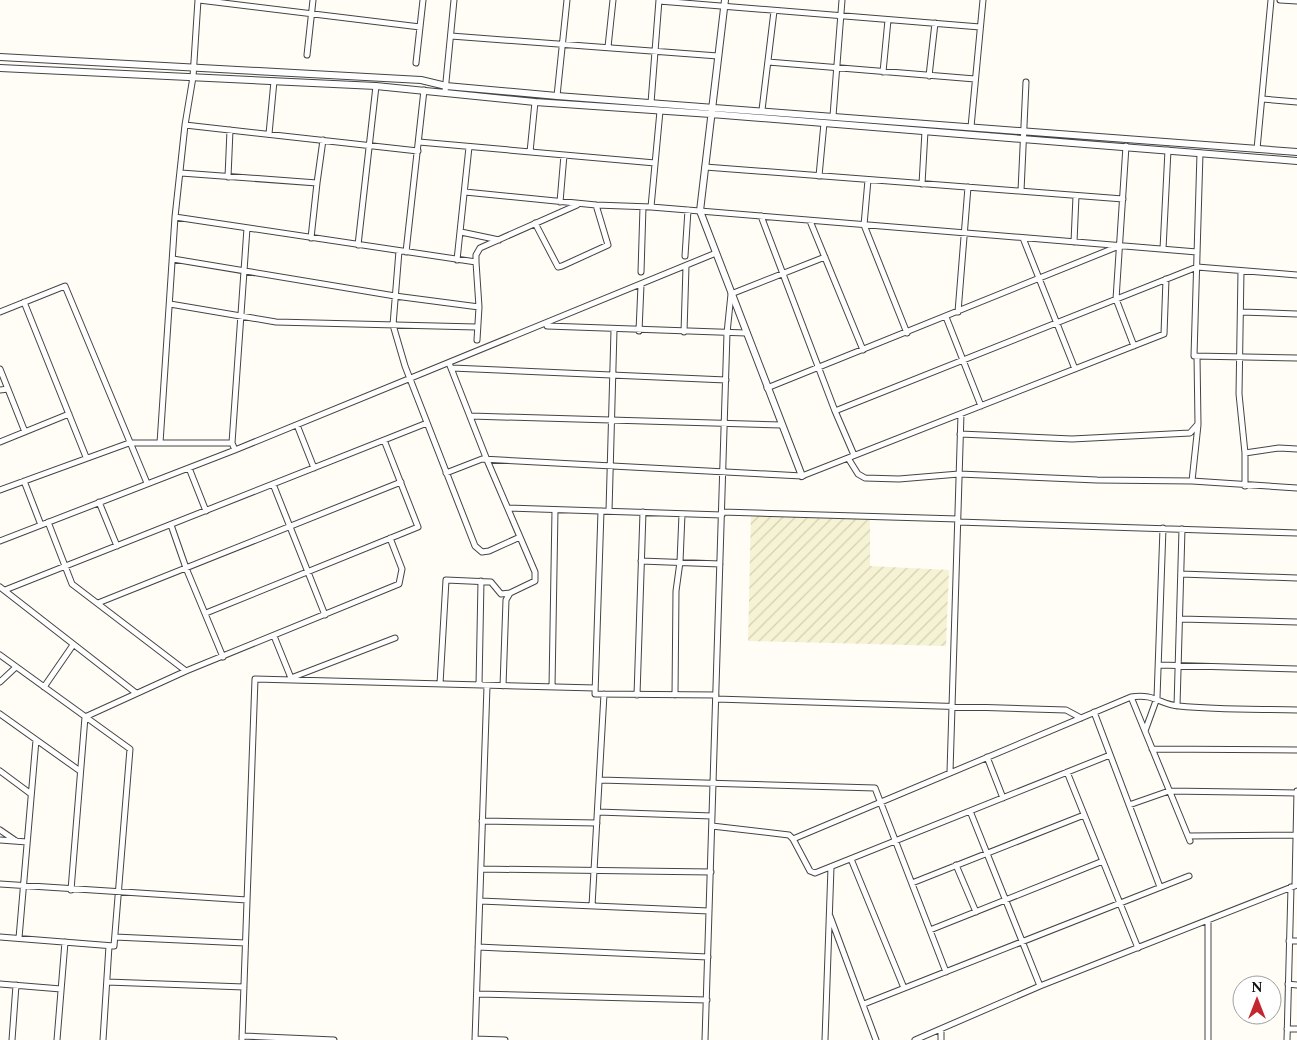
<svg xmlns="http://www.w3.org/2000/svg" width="1297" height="1040" viewBox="0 0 1297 1040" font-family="Spectral,serif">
<defs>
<pattern id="farmland-furrows" width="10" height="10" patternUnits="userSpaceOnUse" patternTransform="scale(1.25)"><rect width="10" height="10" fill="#f6f3d4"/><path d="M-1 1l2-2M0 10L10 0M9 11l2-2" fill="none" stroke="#d2cfb5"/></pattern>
</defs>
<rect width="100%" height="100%" fill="#fffdf5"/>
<path fill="url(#farmland-furrows)" d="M751 514 870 518V566L949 570 946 646 748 641Z"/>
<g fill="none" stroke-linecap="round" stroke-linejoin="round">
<g stroke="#444" stroke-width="7">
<path id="minor" d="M199 0 420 27
M1280 0 1297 1
M659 1 980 27
M451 36 718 56
M608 47 613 0
M307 55 313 0
M768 62 975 79
M416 63 423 0
M883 72 888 20
M929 76 935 23
M445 92 454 0
M557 96 567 0
M1262 99 1297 102
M651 103 659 0
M762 110 774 11
M833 116 842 0
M185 125 418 151
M971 127 983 0
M269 134 274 81
M419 142 655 163
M1126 146 1116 299 1134 346
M1257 149 1271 0
M530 152 535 102
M1200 153 1194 356 1297 358
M705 167 1123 199
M181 173 317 183 311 238
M819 176 824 123
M228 177 230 130
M868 180 864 225 907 333
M317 183 323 140
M922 184 925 131
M1021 191 1026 82
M465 192 596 205 651 207 1197 252
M560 202 564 155
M651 207 660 111
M761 216 835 411 854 455
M175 217 476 262 479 307 477 340
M810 221 863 350
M535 223 558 267 562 266 608 245 596 205
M461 232 499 240
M1023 238 1075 369
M1074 242 1076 196
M358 245 376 86
M1163 249 1168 150
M399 251 393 325 405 366 475 546 482 552 489 551 520 537
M406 252 424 90
M685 256 688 210
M173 259 395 296 479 307
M457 260 469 147
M476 262V255L480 248 577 205
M1241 271 1239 394 1245 453V486
M641 272 643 207
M24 302 86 457
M170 304 276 322 476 327
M0 312 65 286 147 483
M958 312 968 187
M1241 312 1297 314
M946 317 981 406
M547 326 746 333
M639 331 641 285
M684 332 686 266
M449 363 487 460 535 572V581L510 593 506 600 503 686
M452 368 726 380
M0 369 25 432
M767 388 1119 246
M0 390 8 389
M835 411 1197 267 1297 275
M471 416 782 425
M297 425 314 468
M960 434 1072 439 1190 433 1198 424 1197 356
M0 442 69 414
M160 443 175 217 185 125 193 77 198 0
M235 450 232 443 247 228
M1245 453 1279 448 1297 449
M848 458 858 474 865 478 899 479 959 474 1097 480 1192 481 1297 488
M189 468 206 511
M446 473 482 459 802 476 1164 334 1166 279
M24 481 41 525
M1192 481 1198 425
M273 484 325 615
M0 490 129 443H232
M99 502 117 546
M508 508 722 515
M601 511 595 694 716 695
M609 511 614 330
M722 512 958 519
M48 522 72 584 186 671
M958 522 1297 533
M171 525 186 568 223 657
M0 541 235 450 716 253
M641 561 720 564
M1181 574 1297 578
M0 587 136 693
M5 590 427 423
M98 603 401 482
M206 613 418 527 384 440
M1180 619 1297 622
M274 636 291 678 395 638
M0 655 130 749 114 946 0 937
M1160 665 1297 669
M0 682 16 667
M440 684 446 580 491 582 501 594 510 593
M479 685 481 581
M44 687 73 645
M552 687 555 510
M637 695 643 512
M675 695 676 591 680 562 682 514
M1131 697 1190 841
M716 699 1066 710 1081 718
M1177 706 1182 529
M1094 712 1160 887
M0 714 80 771
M1145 731 1157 698 1163 528
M1152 749 1297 750
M987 757 1003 798
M0 771 31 794
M950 772 961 414
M1067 772 1138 948
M600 780 875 788 946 972
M1129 805 1169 791 1297 793
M970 811 1040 986
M598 812 712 816
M482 821 597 823
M712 826 789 835 793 839 810 871 815 873 1110 755
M0 830 16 841
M1188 836 1297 835
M793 839 1131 697C1155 693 1160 705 1179 706 1218 710 1258 709 1297 710
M0 840 27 842
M851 859 904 988
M956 865 976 912
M481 869 711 872
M912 883 1084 815
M0 884 247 900
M1295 885 1297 791
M71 890 85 717 186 671 399 584 402 569 390 538
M480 901 709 911
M592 906 604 694
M830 916 876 1040
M1208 920V1040
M930 930 1103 861
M115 937 245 943
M19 938 36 740
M1289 941H1297
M478 947 708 957
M107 982 244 987
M0 984 61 989
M1288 984 1297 985
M477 994 707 1000
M864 1004 1189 876
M941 1029V1040
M1287 1029H1297
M242 1036 334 1040
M475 1039 505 1040
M12 1040 16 985
M57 1040 65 942
M103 1040 109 946
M242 1040 255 679 595 688
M475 1040 487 686
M705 1040 727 333 731 294 825 257
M825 1040 831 867
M915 1040 1040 986 1297 885
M1287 1040 1291 887"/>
</g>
<g stroke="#444" stroke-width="8">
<path id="tertiary" d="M725 0 700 211 802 476
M0 57 421 80 446 86 557 96 1297 152
M0 68 376 86 535 102 711 114 1297 161"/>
</g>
<use href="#minor" stroke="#fff" stroke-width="5"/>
<use href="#tertiary" stroke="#fff" stroke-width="6"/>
</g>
<g transform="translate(1257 1000)"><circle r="24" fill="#ffffff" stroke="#a0a0a0"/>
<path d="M0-4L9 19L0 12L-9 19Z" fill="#c4262e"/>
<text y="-8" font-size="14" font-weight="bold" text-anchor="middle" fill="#111111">N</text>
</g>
</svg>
